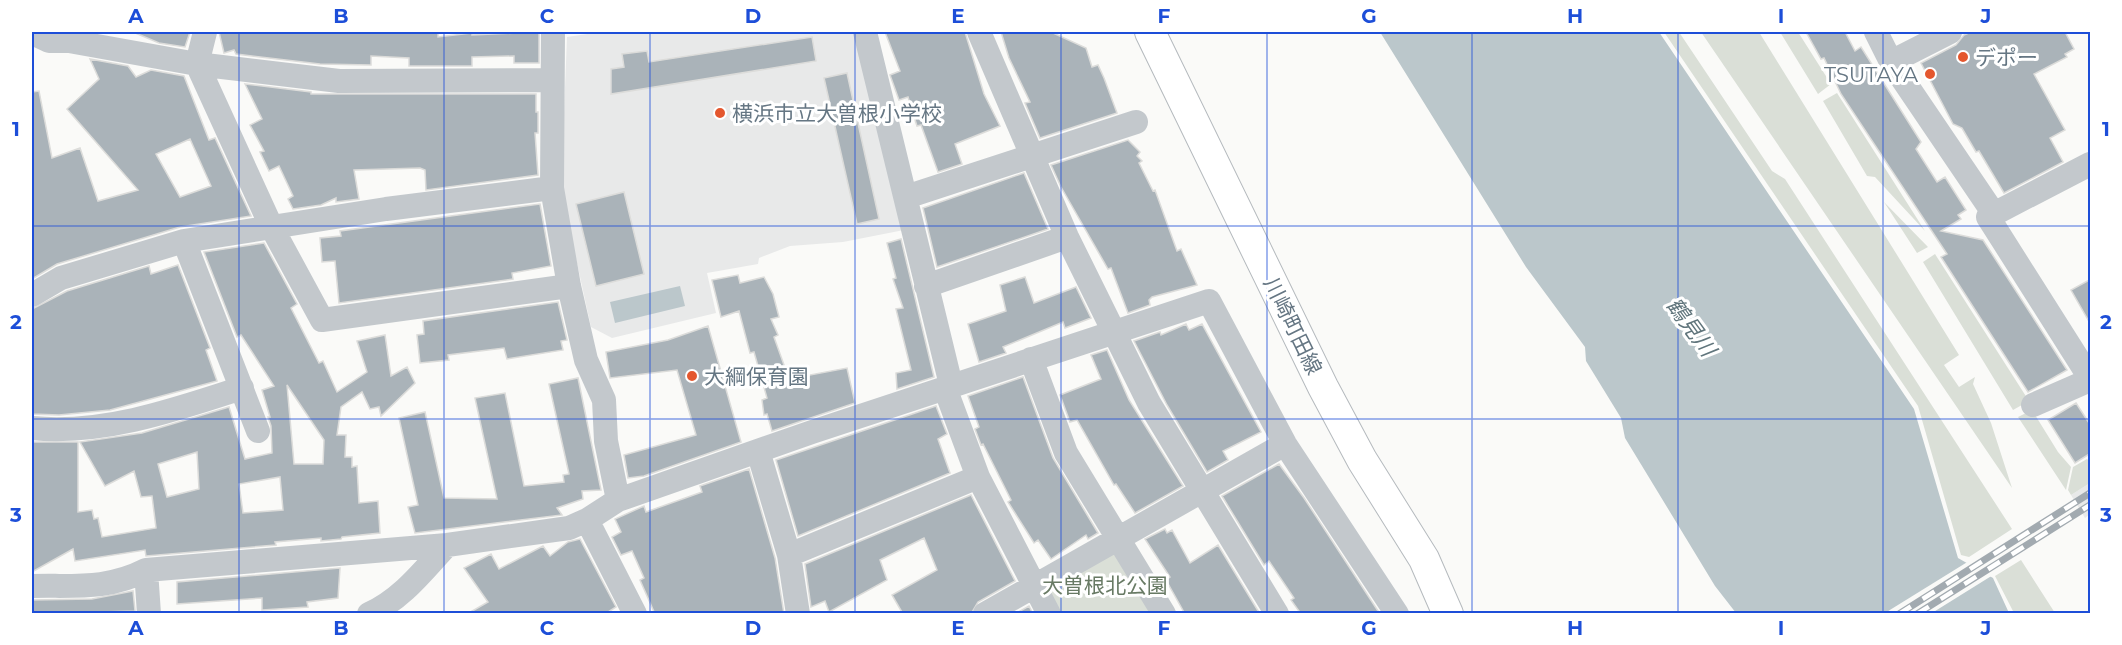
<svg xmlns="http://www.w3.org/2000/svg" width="2122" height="645" viewBox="0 0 2122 645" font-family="Montserrat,'Noto Sans JP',sans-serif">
<rect width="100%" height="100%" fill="#fafaf8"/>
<path fill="#e8e9e9" d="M601 32H856L904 230 843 242 790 246 759 258 758 264 707 273 716 313 612 338 591 327 561 190 567 37Z
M2090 483V514L2085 518 2071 495Z"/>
<path fill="#dadfd7" d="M1664 32H1679L1772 171 1785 179 2012 529 1969 557 1961 555 1918 406Z
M1701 32H1759L1959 355 1944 365 1959 387 1975 377 1973 384 1991 423 2012 488Z
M1780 32H1798L1831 84 1818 94Z
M1837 93 1925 231 1875 177 1867 176 1823 101Z
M1884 202 1928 247 1917 253Z
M1935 254 2029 401 2013 410 1923 262Z
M2032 410 2058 452 2071 467 2066 490 2018 417Z
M2087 459 2090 462V483L2071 495 2068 490 2073 467Z
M1117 547 1158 613H1062L1048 591Z
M2021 560 2055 613H2014L1995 576Z"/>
<path fill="#bbc7cb" d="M1380 32H1659L1914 409 1958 558 1993 578 2009 613H1736L1715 586 1625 438 1621 418 1586 361 1585 347 1526 267Z
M680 286 685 306 615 323 610 302Z"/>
<path fill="#fafaf8" d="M1969 561 1993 575 1932 613H1885Z"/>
<path fill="#aab3b9" stroke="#dcdcda" stroke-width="1.5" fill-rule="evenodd" d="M133 32H190L185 47 159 43Z
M219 32H417L438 33V37L472 33V35L539 32V63H514V56L472 57V66H409V58L371 56V65L320 64 236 54 234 50 224 53Z
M885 32H965L984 94 1000 126 955 144 962 164 938 172 921 125 917 126 908 97 899 100 890 75 900 71Z
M1001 32H1051L1086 48 1092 67 1098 65 1104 78 1117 113 1040 138 1025 103 1030 102 1009 58Z
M1806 32H1845L1855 51 1861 47 1921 142 1916 149 1937 182 1945 177 1966 210 1958 215 1961 219 1941 231 1983 240 2067 370 2028 392 1941 257 1947 254 1841 94 1824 58 1821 59Z
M1971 32H2065L2074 49 2065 54 2067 57 2034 74 2065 130 2050 138 2063 162 2004 193 1979 151 1976 152 1962 128 1953 124 1921 63 1956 45 1964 35Z
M812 37 816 61 611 94V69L624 67 622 54 647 51 649 62Z
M90 59 128 66 136 77 151 70 184 76 209 140 215 138 251 216 180 227 57 264 32 279V92L39 91 52 158 80 148 98 201 138 190 67 109 99 79ZM190 139 211 186 180 197 156 154Z
M847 73 879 219 857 224 824 78Z
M245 84 311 92V94H536V112H538V133H535L538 175 426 190 425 170 420 168 354 170 359 199 336 202V198L321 205 293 209 288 199 293 196 279 166 269 171 260 152 264 151 250 125 262 119Z
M1128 140 1140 152 1137 156 1142 161 1139 163 1153 191 1155 190 1177 251 1181 249 1197 285 1152 297 1149 300 1150 305 1128 313 1111 268 1108 269 1061 187 1051 165Z
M1024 173 1048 229 937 267 923 208Z
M624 192 644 274 596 286 576 204Z
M540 204 551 266 512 273 513 279 339 303 335 261 322 262 320 238 341 236 340 231Z
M901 239 934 377 897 389 896 373 911 370 896 309 903 308 893 279 896 278 887 243Z
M264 243 297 304 291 308 319 363 323 361 337 392 367 372 357 341 385 335 391 376 407 367 415 383 381 416 379 407 370 409 362 392 341 407 337 435H346L345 457H352V467L357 466 359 503 378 501 380 533 342 537 341 539 321 541V538L275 542 276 545 146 556 145 550 75 561 73 549 32 572V442H78V512L92 510 94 519 98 518 102 537 156 528 152 496 141 497 134 471 105 486 80 442 142 433 229 407 245 459 272 453 271 426 268 417H270L262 390 274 386 241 335 237 337 204 252ZM287 385 324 440 323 464H294ZM197 452 199 489 167 497 158 464ZM280 477 283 510 243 513 239 484Z
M178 265 210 348 206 350 217 381 110 410 59 415 32 414V309L67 291 149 266 151 274Z
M738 275 740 283 764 277 773 294 779 317 771 319 778 335 774 337 789 379 847 368 855 403 772 431 767 414 764 415 762 400 767 398 754 352 750 353 739 311 721 317 712 280Z
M1025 277 1034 303 1076 287 1091 318 1065 328 1063 322 1003 347 1006 353 979 362 968 324 1006 311 1000 285Z
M2091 279V325L2071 290Z
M558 302 567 340 561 341 563 350 507 359 504 348 448 355 449 360 420 363 417 335 424 334 423 321Z
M1186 324 1189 330 1202 324 1261 432 1223 451 1228 460 1207 472 1167 405 1134 341 1160 332 1161 335Z
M708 326 741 442 644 476 628 478 624 455 696 435 677 370 610 378 606 352 668 340Z
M1107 350 1129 400 1183 486 1135 513 1116 484 1114 485 1077 420 1070 422 1060 395 1101 379 1091 355Z
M1023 377 1053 458 1098 533 1088 539 1086 535 1051 559 1038 540 1034 543 1008 502 1011 500 983 444 981 445 975 429 979 427 968 396Z
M578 378 601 490 582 491 583 499 557 508 562 515 415 533 408 507 418 505 399 418 425 412 444 498 497 499 475 398 505 393 524 486 564 482 563 475 569 474 549 384Z
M2076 403 2091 426V453L2075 463 2048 420Z
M936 406 947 434 938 439 950 473 798 536 776 460Z
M1279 464 1304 498 1380 614H1301L1291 600 1294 598 1269 561 1264 565 1222 496Z
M749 469 775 558 784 614H655L640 580 644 578 632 551 621 555 612 537 621 532 615 519 644 506 646 512 702 492 700 486Z
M971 495 1015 581 978 602 971 614H903L892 595 937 570 924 538 880 560 887 580 829 612 825 601 811 607 805 564Z
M1165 529 1167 533 1172 530 1190 563 1218 545 1260 614H1185L1166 580 1170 577 1145 539Z
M580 539 616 607 605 614H467L488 602 464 568 491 554 499 569 543 546 550 556 568 542Z
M340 568 338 598 307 602 308 607 262 610V598L177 604V582Z
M133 591 135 611 32 614V600L92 599Z
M1029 606 1033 614H1015Z"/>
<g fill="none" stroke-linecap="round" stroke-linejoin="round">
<g stroke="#b5babe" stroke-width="32">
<path id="major" d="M1150 32 1323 387 1362 460 1424 559 1448 614"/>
</g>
<path stroke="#c3c8cc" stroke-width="24" d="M205 32 197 64 271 226 322 320 569 286
M553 32 552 188 569 286 586 360 604 400 606 441 618 500
M865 32 951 385 948 396 978 477 1049 614
M979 32 1067 237 1149 403 1277 614
M1876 32 1891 62 1994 214
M32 33 49 41H69L197 64 339 81 552 80
M1891 62 1950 32
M2090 164 1988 217 2090 378
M906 197 1136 122
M184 241 258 431
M926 286 1067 237
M32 295 61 278 184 241 386 209 552 188
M1031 359 1066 453 1164 614
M2033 405 2090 380
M32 428C103 435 175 410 242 388
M758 451 789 555 798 614
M587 520 635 614
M789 555 978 477
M146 570 149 614
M32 586C74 585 107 590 146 570L447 545 569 528 587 520 618 500 812 432 1209 301 1285 444 1397 614
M369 614C402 599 423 571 447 545
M985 614 1285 444"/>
<use href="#major" stroke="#fff" stroke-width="30"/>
<g stroke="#a2aab0" stroke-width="7">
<path id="rail" d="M1899 614 2090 493
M1917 614 2090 505"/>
</g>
<use href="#rail" stroke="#fff" stroke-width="4.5" stroke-dasharray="14" stroke-linecap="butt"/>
</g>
<path fill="none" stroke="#1d4ed8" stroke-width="1.5" stroke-opacity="0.55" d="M239 32V614M444 32V614M650 32V614M855 32V614M1061 32V614M1267 32V614M1472 32V614M1678 32V614M1883 32V614M32 226H2090M32 419H2090"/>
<g fill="#e4572e" stroke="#fff" stroke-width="2">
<circle cx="1963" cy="57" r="6"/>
<circle cx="1930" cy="74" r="6"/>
<circle cx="720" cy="113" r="6"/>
<circle cx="692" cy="376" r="6"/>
</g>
<g text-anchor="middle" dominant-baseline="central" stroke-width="6" stroke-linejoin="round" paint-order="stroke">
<g font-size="21" fill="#657683" stroke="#fff" text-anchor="start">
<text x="1975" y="57">デポー</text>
<text x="1918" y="74" text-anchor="end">TSUTAYA</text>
<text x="732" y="113">横浜市立大曽根小学校</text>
<text x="704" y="376">大綱保育園</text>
</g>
<g font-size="21" fill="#657683" stroke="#fff">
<text transform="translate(1293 326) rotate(64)">川崎町田線</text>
</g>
<g font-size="21" fill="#687a64" stroke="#fff">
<text x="1105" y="585">大曽根北公園</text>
</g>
<g font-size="22" font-style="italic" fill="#60757c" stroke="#fff">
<text transform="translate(1691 327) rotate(54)">鶴見川</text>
</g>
</g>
<rect width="2122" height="645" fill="none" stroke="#ffffff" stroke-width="66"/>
<rect x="33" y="33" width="2056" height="579" fill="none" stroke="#1d4ed8" stroke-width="2"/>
<g font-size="20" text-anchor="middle" font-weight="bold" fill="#1d4ed8">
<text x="136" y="23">A</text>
<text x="341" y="23">B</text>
<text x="547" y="23">C</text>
<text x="753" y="23">D</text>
<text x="958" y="23">E</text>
<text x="1164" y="23">F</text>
<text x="1369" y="23">G</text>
<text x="1575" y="23">H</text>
<text x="1781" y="23">I</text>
<text x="1986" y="23">J</text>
<text x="16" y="136">1</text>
<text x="2106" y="136">1</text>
<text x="16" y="329">2</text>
<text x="2106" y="329">2</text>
<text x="16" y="522">3</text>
<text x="2106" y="522">3</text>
<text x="136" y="635">A</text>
<text x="341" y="635">B</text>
<text x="547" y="635">C</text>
<text x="753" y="635">D</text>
<text x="958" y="635">E</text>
<text x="1164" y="635">F</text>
<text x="1369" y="635">G</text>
<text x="1575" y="635">H</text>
<text x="1781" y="635">I</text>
<text x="1986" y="635">J</text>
</g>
</svg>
